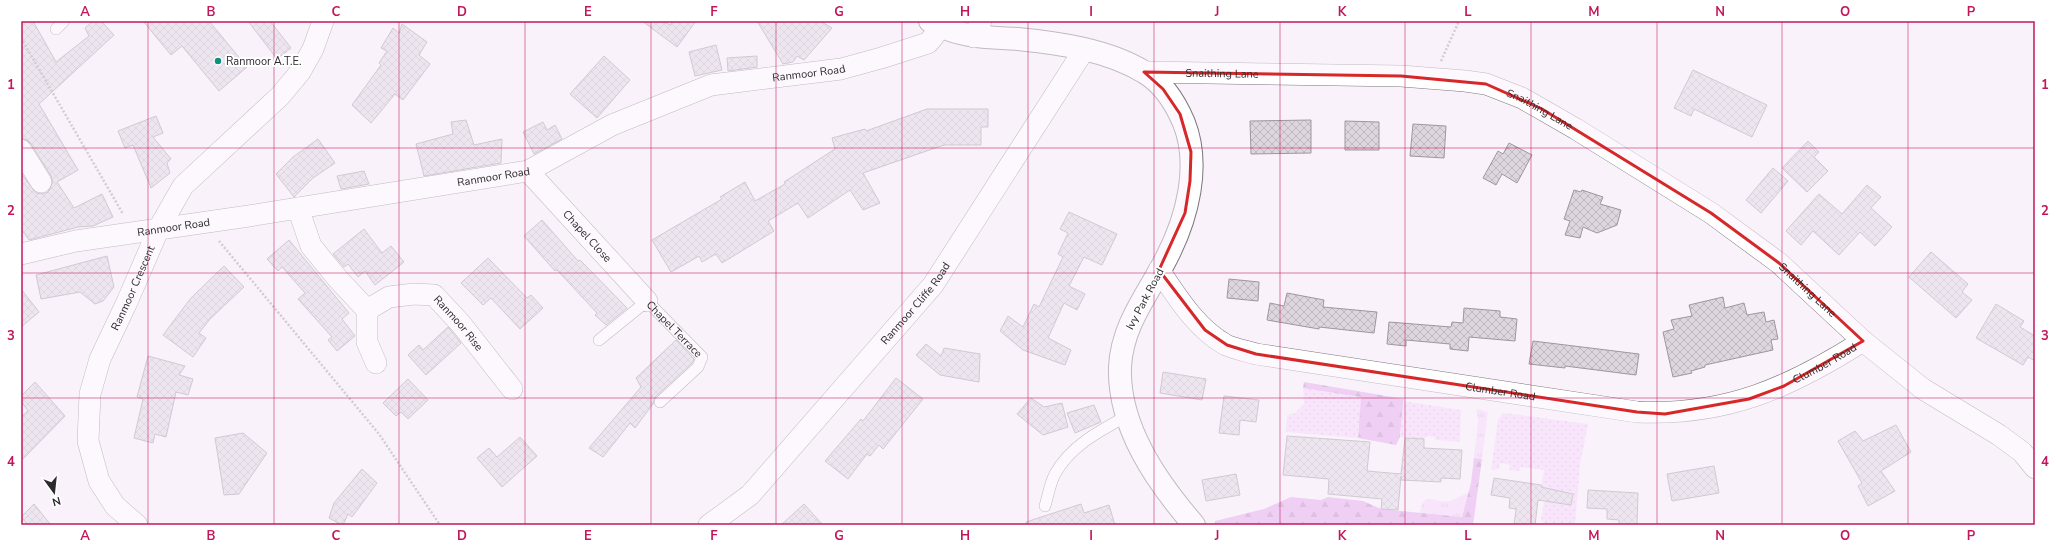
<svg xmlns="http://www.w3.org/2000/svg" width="2056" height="546" viewBox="0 0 2056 546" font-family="'Nunito Sans',sans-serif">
<defs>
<pattern id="grass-tufts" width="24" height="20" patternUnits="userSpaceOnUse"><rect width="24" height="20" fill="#f7d6fb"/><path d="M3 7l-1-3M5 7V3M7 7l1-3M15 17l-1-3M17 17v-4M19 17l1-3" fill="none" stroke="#d4b8d7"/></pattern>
<pattern id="forest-firs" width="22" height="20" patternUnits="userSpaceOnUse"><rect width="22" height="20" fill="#e2a5ea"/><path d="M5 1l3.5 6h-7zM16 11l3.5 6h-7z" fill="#b887be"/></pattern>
<pattern id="garden-dots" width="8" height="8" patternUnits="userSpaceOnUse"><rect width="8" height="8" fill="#f7d6fb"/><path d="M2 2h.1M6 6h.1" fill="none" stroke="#d4b8d7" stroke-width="1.8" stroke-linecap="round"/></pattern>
<pattern id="building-cross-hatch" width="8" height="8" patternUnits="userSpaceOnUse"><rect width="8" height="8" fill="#ded6df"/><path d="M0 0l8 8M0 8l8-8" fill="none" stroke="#bfb8c0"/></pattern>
</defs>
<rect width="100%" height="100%" fill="#faf2fb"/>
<path fill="url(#grass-tufts)" d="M1478 409 1488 412 1482 459 1474 458 1478 421 1476 410Z
M1469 492 1462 517 1420 513C1423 488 1434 504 1448 501 1455 500 1462 495 1469 492Z"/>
<path fill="url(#forest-firs)" d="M1304 382 1404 399 1400 437 1396 445 1358 438 1359 425 1303 388Z
M1474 458 1482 459 1473 525H1215V521L1264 509 1291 497 1321 500 1328 497 1363 501 1381 509 1462 517 1471 483Z"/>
<path fill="url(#garden-dots)" d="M1303 388 1361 397 1358 438 1286 432 1287 415 1295 413 1304 404Z
M1403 401 1461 410 1460 442 1436 440 1434 437 1428 436 1424 439 1400 437Z
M1506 413 1588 424 1580 465 1575 525H1542L1543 521 1541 520 1546 488 1541 487 1544 470 1520 467 1519 471 1509 470 1510 465 1500 463 1499 469 1491 470 1498 420 1502 414Z"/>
<path fill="url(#building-cross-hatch)" stroke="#9e979f" d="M21 21H33L56 62 89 36 85 28 93 21H101L114 35 39 104 78 170 57 182 74 208 102 194 113 217 93 226 78 227 29 240 21 229V173L36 193 42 194 48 192 53 182 51 176 31 144 27 140 21 138Z
M143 21H209L247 67 219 91 182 46 171 55Z
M248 21H270L291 48 277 59Z
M642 21H662L670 25 673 21H696L677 47Z
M757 21H820L832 28 804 60 797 56 793 62 783 64Z
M402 24 427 42 419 55 430 64 403 100 395 94 371 123 352 105 381 65 379 63 387 51 381 48 393 28 399 33Z
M716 45 722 70 695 76 689 52Z
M604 56 630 80 597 118 570 94Z
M757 56V67L728 71 727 58Z
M1693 70 1767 105 1752 137 1694 109 1691 116 1674 108Z
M927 109H988V127H981V145H944L863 173 880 203 863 210 850 190 808 218 798 203 768 221 774 231 722 263 716 254 702 262 699 256 671 272 652 240 722 199 720 197 745 182 755 201 785 184 784 182 835 149 832 138 865 129 866 131Z
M156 116 163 133 153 137 171 159 167 163 170 173 151 188 133 145 125 148 118 131Z
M466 120 474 145 502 139 501 163 424 176 416 144 453 134 451 122Z
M1311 120V153L1251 154 1250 121Z
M1345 121 1379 122V150H1345Z
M543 122 547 130 555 125 562 139 534 154 523 132Z
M1413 124 1446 126 1444 158 1410 156Z
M318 139 335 163 313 178 294 197 276 174 293 157Z
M1808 141 1819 152 1814 157 1828 171 1807 192 1782 168Z
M1509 143 1532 155 1517 183 1502 174 1496 185 1483 178 1498 151 1503 154Z
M1773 168 1788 181 1761 213 1746 200Z
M364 171 369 184 341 189 337 176Z
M1867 185 1881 197 1871 208 1892 227 1875 246 1860 232 1839 255 1813 231 1801 245 1786 231 1819 194 1842 214Z
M1574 190 1581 192 1582 190 1603 197 1600 204 1621 210 1617 225 1597 233 1583 227 1580 238 1565 235 1570 221 1564 219Z
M1069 212 1117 234 1102 265 1084 257 1069 286 1085 294 1077 310 1064 303 1048 338 1071 350 1065 365 1023 350 1000 331 1008 316 1023 327 1034 304 1039 307 1063 257 1058 254 1068 233 1060 229Z
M542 220 578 261 580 260 627 308 606 325 595 315 597 313 557 270 555 271 524 236Z
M364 229 382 253 391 246 404 262 375 285 365 271 358 277 348 264 344 267 333 254Z
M289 240 349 313 342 319 355 336 337 351 328 340 332 337 298 299 305 293 282 267 278 271 267 259Z
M1931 252 1968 284 1962 292 1972 300 1956 318 1909 277Z
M107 256 114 287 103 301 95 304 80 292 41 299 36 275Z
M488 258 527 298 531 295 543 308 520 329 491 298 483 305 461 283Z
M224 266 244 287 210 319 199 333 206 338 193 357 163 335 191 298Z
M1229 279 1259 282 1258 301 1227 298Z
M21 289 39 312 21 327Z
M1287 293 1324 300 1323 307 1377 312 1374 333 1319 327V329L1267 320 1270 303 1284 306Z
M1723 297 1725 308 1744 303 1747 315 1764 312 1766 322 1774 320 1778 339 1771 340 1773 350 1705 365V367L1691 371 1692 373 1673 377 1663 332 1674 329 1671 320 1692 316 1689 305Z
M1996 304 2024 321 2020 327 2035 336V361L2028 357 2023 365 1976 338Z
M1464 308 1500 311V317L1517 319 1515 341 1469 337 1468 351 1450 349V344L1406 340V346L1387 344 1389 322 1451 327 1452 322 1463 323Z
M448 327 461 343 426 375 408 355 419 345 423 350Z
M676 340 694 359 692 363 655 397 653 404 635 428 630 423 603 457 589 448 641 387 636 378Z
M1533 341 1639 354 1636 375 1565 366V368L1529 364Z
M926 344 941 356 944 348 980 354 979 382 940 375 916 355Z
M148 356 185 366 179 375 193 379 188 395 176 392 166 437 155 434 153 443 134 438 143 399 137 397Z
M1163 372 1206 379 1202 400 1160 393Z
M896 378 923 399 883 449 879 445 870 456 867 454 848 479 825 461 861 419 863 421Z
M408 379 428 400 408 419 401 412 396 416 383 403Z
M35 382 65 416 21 461V417L28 411 21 401V396Z
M1224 396 1259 400 1256 422 1240 420 1239 435 1219 433Z
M1031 398 1044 407 1062 403 1068 427 1043 435 1017 414Z
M1094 405 1101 422 1075 433 1067 413Z
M1896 425 1911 452 1881 471 1895 491 1868 506 1858 486 1862 483 1838 441 1855 431 1863 441Z
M243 433 267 453 239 494 224 495 215 438Z
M1287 436 1370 442 1367 471 1401 474 1405 438 1424 439V448L1462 450 1460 479 1441 478V482L1401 480V476L1398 510 1381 509 1382 499 1328 494 1329 479 1283 475Z
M520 437 537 456 502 487 477 458 489 448 497 457Z
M1714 466 1719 493 1672 501 1667 474Z
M362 469 377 483 352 517 348 514 343 525H342L329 518 334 503Z
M1236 474 1240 495 1206 501 1202 480Z
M1494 478 1541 485V487L1573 494 1571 505 1538 500 1535 525H1514L1516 509 1509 508 1510 498 1491 495Z
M1588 490 1638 493 1637 525H1619V520L1607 519V509L1587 508Z
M34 504 51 525H28L21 517Z
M804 504 823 525H781Z
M1081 504 1084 513 1109 505 1115 525H1027L1026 522Z"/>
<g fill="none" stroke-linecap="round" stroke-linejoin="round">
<g stroke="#7d757e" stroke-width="12">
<g id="lane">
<path d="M56 29 64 21"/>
<path id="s1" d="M599 340 647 301 702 357 698 367 660 402"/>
<path d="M1045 506C1048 496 1050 483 1055 474 1070 446 1101 430 1127 416"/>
</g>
</g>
<g stroke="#7d757e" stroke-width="22">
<g id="street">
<path d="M974 37 981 21"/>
<path id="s2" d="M1144 72 1401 76 1465 81 1486 84 1522 98 1576 129 1711 213 1779 263 1863 341 1923 389 1999 435 2022 452 2035 468"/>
<path d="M21 150 41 182"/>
<path id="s3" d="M528 171 647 301"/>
<path d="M298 208 311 246 338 279 367 310V342L376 363"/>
<path id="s4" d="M21 254 76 241 249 216 528 171 612 125 711 85 841 69 881 58 928 43 934 36 938 25"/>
<path id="s5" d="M1159 270C1178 298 1196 328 1226 345 1235 349 1246 351 1256 354L1637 412C1726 416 1789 388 1863 341"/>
<path id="s6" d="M367 310 389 297 414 294 434 295 461 324 512 389"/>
<path id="s7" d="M137 525 115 506 99 481 88 441 90 394 100 359 127 302 159 228 183 186 280 96 300 72 313 49 323 21"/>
<path id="s8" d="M709 525 750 495 933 285 1084 50"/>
</g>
</g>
<g stroke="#7d757e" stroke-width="24">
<path id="secondary" d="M930 21C961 38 984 37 1018 39 1059 43 1108 50 1144 72 1163 83 1176 104 1184 123 1201 166 1187 218 1167 257 1149 293 1122 324 1120 367 1118 427 1157 482 1194 525"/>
</g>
<path stroke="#a29ca3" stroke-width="2.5" stroke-dasharray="2 2" stroke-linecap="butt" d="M21 38 123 214
M1441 61 1459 21
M219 241 379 434 440 525"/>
<use href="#lane" stroke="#fff" stroke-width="11"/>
<use href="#street" stroke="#fff" stroke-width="21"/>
<use href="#secondary" stroke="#fff" stroke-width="22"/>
</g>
<path d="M0 0H2056V546H0ZM1144 72 1401 76 1486 84 1542 109 1711 213 1779 263 1863 341 1784 386 1749 399 1665 414 1637 412 1256 354 1227 345 1205 330 1159 270 1185 213 1190 181 1191 152 1180 114 1163 89Z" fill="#faf2fb" fill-opacity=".55" fill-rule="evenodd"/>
<path fill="none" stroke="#d62828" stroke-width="3" stroke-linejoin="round" d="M1144 72 1401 76 1486 84 1542 109 1711 213 1779 263 1863 341 1784 386 1749 399 1665 414 1637 412 1256 354 1227 345 1205 330 1159 270 1185 213 1190 181 1191 152 1180 114 1163 89Z"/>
<path fill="none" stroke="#c2185b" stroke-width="1" stroke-opacity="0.55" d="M148 21V525M274 21V525M399 21V525M525 21V525M651 21V525M776 21V525M902 21V525M1028 21V525M1154 21V525M1280 21V525M1405 21V525M1531 21V525M1657 21V525M1782 21V525M1908 21V525M21 148H2035M21 273H2035M21 398H2035"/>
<circle fill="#0c927c" stroke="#fff" stroke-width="1.5" cx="218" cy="61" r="4"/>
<g text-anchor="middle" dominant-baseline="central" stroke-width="4" stroke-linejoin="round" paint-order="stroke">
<g font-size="11" fill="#2d2a2e" stroke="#fff" text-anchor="start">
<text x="226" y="61">Ranmoor A.T.E.</text>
</g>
<g font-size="11" fill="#2d2a2e" stroke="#fff">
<text stroke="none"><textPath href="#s4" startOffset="815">Ranmoor Road</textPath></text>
<text stroke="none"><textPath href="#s2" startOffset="78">Snaithing Lane</textPath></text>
<text stroke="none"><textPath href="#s2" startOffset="402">Snaithing Lane</textPath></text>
<text stroke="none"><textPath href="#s4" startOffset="479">Ranmoor Road</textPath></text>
<text stroke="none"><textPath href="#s4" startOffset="155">Ranmoor Road</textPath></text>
<text stroke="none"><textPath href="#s3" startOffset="88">Chapel Close</textPath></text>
<text stroke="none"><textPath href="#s7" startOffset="262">Ranmoor Crescent</textPath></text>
<text stroke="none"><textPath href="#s2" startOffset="726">Snaithing Lane</textPath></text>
<text transform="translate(1145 299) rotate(-62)">Ivy Park Road</text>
<text stroke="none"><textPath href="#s8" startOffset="304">Ranmoor Cliffe Road</textPath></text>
<text stroke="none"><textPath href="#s6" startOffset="108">Ranmoor Rise</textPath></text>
<text stroke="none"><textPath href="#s1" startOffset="101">Chapel Terrace</textPath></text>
<text stroke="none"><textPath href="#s5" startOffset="715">Clumber Road</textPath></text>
<text stroke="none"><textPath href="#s5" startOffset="380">Clumber Road</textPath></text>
</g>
</g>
<rect width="2056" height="546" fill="none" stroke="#ffffff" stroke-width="44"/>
<g transform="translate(54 492) rotate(165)" stroke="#ffffff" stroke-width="3" paint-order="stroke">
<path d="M0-3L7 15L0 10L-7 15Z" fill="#2d2a2e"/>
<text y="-6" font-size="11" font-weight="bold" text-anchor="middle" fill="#2d2a2e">N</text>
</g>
<rect x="22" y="22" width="2012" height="502" fill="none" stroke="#c2185b" stroke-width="1.5"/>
<g font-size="13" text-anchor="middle" font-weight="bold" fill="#c2185b">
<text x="85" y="16">A</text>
<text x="211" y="16">B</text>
<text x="336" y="16">C</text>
<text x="462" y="16">D</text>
<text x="588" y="16">E</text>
<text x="714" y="16">F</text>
<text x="839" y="16">G</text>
<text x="965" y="16">H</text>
<text x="1091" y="16">I</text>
<text x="1217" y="16">J</text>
<text x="1342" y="16">K</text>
<text x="1468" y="16">L</text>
<text x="1594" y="16">M</text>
<text x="1720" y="16">N</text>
<text x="1845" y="16">O</text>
<text x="1971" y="16">P</text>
<text x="11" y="89">1</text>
<text x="2045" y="89">1</text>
<text x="11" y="215">2</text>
<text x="2045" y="215">2</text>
<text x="11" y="340">3</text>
<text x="2045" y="340">3</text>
<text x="11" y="466">4</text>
<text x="2045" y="466">4</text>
<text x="85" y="540">A</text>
<text x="211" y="540">B</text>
<text x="336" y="540">C</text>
<text x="462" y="540">D</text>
<text x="588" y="540">E</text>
<text x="714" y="540">F</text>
<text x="839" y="540">G</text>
<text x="965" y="540">H</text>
<text x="1091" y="540">I</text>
<text x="1217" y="540">J</text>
<text x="1342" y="540">K</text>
<text x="1468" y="540">L</text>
<text x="1594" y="540">M</text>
<text x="1720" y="540">N</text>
<text x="1845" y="540">O</text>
<text x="1971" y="540">P</text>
</g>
</svg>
